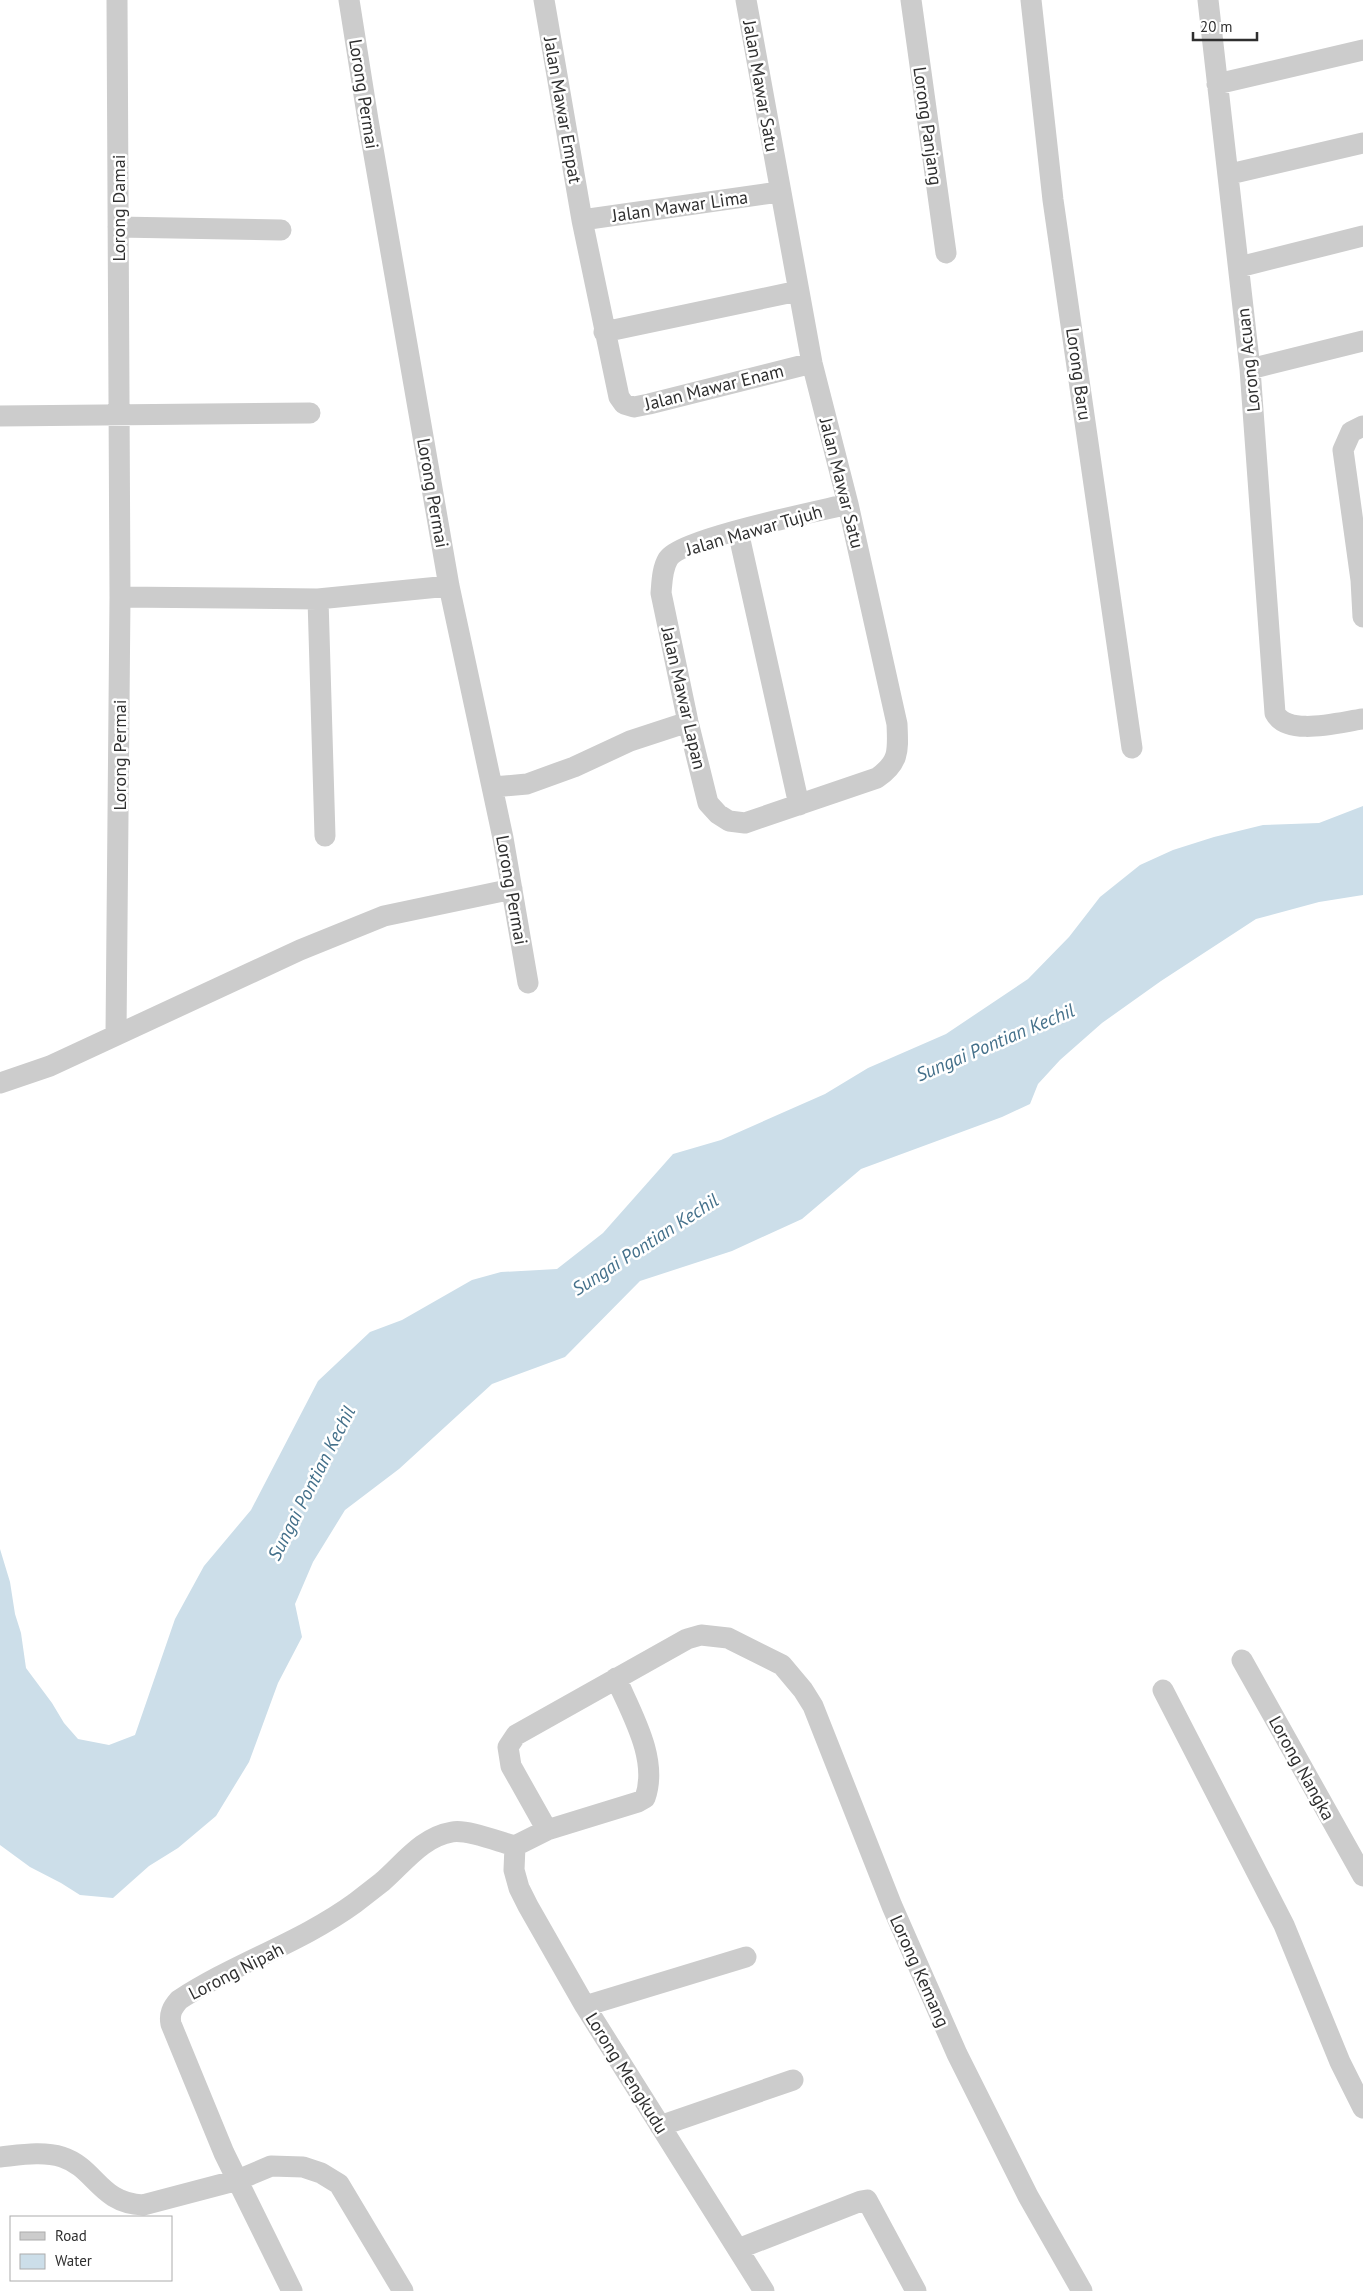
<svg xmlns="http://www.w3.org/2000/svg" width="1363" height="2291" viewBox="0 0 1363 2291" font-family="'PT Sans',sans-serif">
<rect width="100%" height="100%" fill="#fff"/>
<path fill="#ccdee9" d="M1363 806V895L1319 902 1256 919 1161 981 1102 1023 1060 1060 1038 1084 1030 1104 1002 1117 861 1169 802 1219 732 1251 640 1281 565 1357 492 1384 399 1469 345 1510 313 1562 295 1604 302 1637 278 1683 249 1762 216 1816 178 1848 149 1866 113 1898 80 1895 61 1883 30 1867 0 1845V1549L10 1582 15 1614 21 1633 26 1668 52 1703 64 1723 78 1739 109 1745 135 1735 175 1619 204 1566 251 1510 318 1381 370 1332 402 1320 472 1280 501 1272 557 1269 603 1233 673 1154 721 1140 825 1094 868 1068 946 1034 1028 979 1069 937 1100 897 1140 865 1173 850 1214 837 1263 825 1319 823Z"/>
<g fill="none" stroke-linecap="round" stroke-linejoin="round">
<path stroke="#ccc" stroke-width="21" d="M349 0 368 120 449 586 503 838 528 983
M544 0 582 220 619 397 624 404 634 407 649 404 812 363
M746 0 812 363 848 504 897 724C898 750 900 762 877 778L745 823 729 821 718 814 708 803 688 722 661 593C662 582 662 569 668 559 680 539 819 511 848 504
M911 0 946 253
M1031 0 1053 200 1132 748
M1208 0 1250 369 1275 713C1287 737 1340 722 1363 719
M1217 84 1363 50
M1230 174 1363 143
M582 220 779 192
M118 227 281 230
M1239 267 1363 236
M604 332 798 291
M1250 369 1363 341
M0 416 310 413
M1363 426 1351 432 1343 450 1361 580 1363 617
M738 531 799 805
M120 597 318 599 449 586
M318 599 325 836
M493 787 527 784 574 767 630 741 688 722
M116 1034 120 597 117 0
M0 1083 50 1066 300 950 384 916 512 889
M1242 1660 1363 1876
M1163 1690 1284 1925 1340 2062 1363 2108
M547 1830 511 1766 508 1747 516 1735 687 1639 701 1635 728 1638 782 1665 803 1690 813 1706 892 1906 957 2054 1028 2196 1082 2291
M515 1846 514 1870 519 1888 528 1906 585 2006 764 2291
M515 1846 547 1830 638 1802 645 1798C659 1759 631 1713 616 1678
M585 2006 746 1957
M660 2126 793 2080
M0 2157C20 2155 43 2151 62 2157 96 2168 99 2203 143 2205L238 2180 271 2166 303 2167 321 2173 339 2184 403 2291
M738 2249 861 2201 867 2200 916 2291
M292 2291 224 2153 171 2024C169 2014 172 2008 179 2000 235 1963 300 1943 355 1903 364 1896 373 1889 382 1882 404 1863 422 1837 452 1832 468 1829 499 1842 515 1846"/>
</g>
<g text-anchor="middle" dominant-baseline="central" stroke-width="5" stroke-linejoin="round" paint-order="stroke">
<g font-size="18" fill="#2f2f2f" stroke="#fff">
<text transform="translate(761 86) rotate(80)">Jalan Mawar Satu</text>
<text transform="translate(364 94) rotate(81)">Lorong Permai</text>
<text transform="translate(563 110) rotate(80)">Jalan Mawar Empat</text>
<text transform="translate(928 126) rotate(82)">Lorong Panjang</text>
<text transform="translate(680 206) rotate(-8)">Jalan Mawar Lima</text>
<text transform="translate(118 208) rotate(-90)">Lorong Damai</text>
<text transform="translate(1248 360) rotate(-96)">Lorong Acuan</text>
<text transform="translate(1079 374) rotate(82)">Lorong Baru</text>
<text transform="translate(714 387) rotate(-14)">Jalan Mawar Enam</text>
<text transform="translate(842 483) rotate(76)">Jalan Mawar Satu</text>
<text transform="translate(433 493) rotate(80)">Lorong Permai</text>
<text transform="translate(754 530) rotate(-16)">Jalan Mawar Tujuh</text>
<text transform="translate(684 698) rotate(77)">Jalan Mawar Lapan</text>
<text transform="translate(119 755) rotate(-90)">Lorong Permai</text>
<text transform="translate(512 890) rotate(80)">Lorong Permai</text>
<text transform="translate(1302 1768) rotate(61)">Lorong Nangka</text>
<text transform="translate(236 1971) rotate(-27)">Lorong Nipah</text>
<text transform="translate(920 1971) rotate(66)">Lorong Kemang</text>
<text transform="translate(627 2073) rotate(58)">Lorong Mengkudu</text>
</g>
<g font-size="19" font-style="italic" fill="#44708a" stroke="#fff">
<text transform="translate(995 1042) rotate(-23)">Sungai Pontian Kechil</text>
<text transform="translate(645 1244) rotate(-33)">Sungai Pontian Kechil</text>
<text transform="translate(311 1483) rotate(-63)">Sungai Pontian Kechil</text>
</g>
</g>
<rect x="10" y="2216" width="162" height="65" fill="#ffffff" stroke="#acacac"/>
<rect x="20" y="2232" width="25" height="8" fill="#cccccc" stroke="#acacac"/>
<text x="55" y="2241" font-size="15" fill="#2f2f2f">Road</text>
<rect x="20" y="2254" width="25" height="15" fill="#ccdee9" stroke="#acacac"/>
<text x="55" y="2266" font-size="15" fill="#2f2f2f">Water</text>
<path d="M1193 32v8h64v-8" fill="none" stroke="#2f2f2f" stroke-width="2.5"/>
<text x="1200" y="32" font-size="15" fill="#2f2f2f" stroke="#ffffff" stroke-width="4" paint-order="stroke">20 m</text>
</svg>
